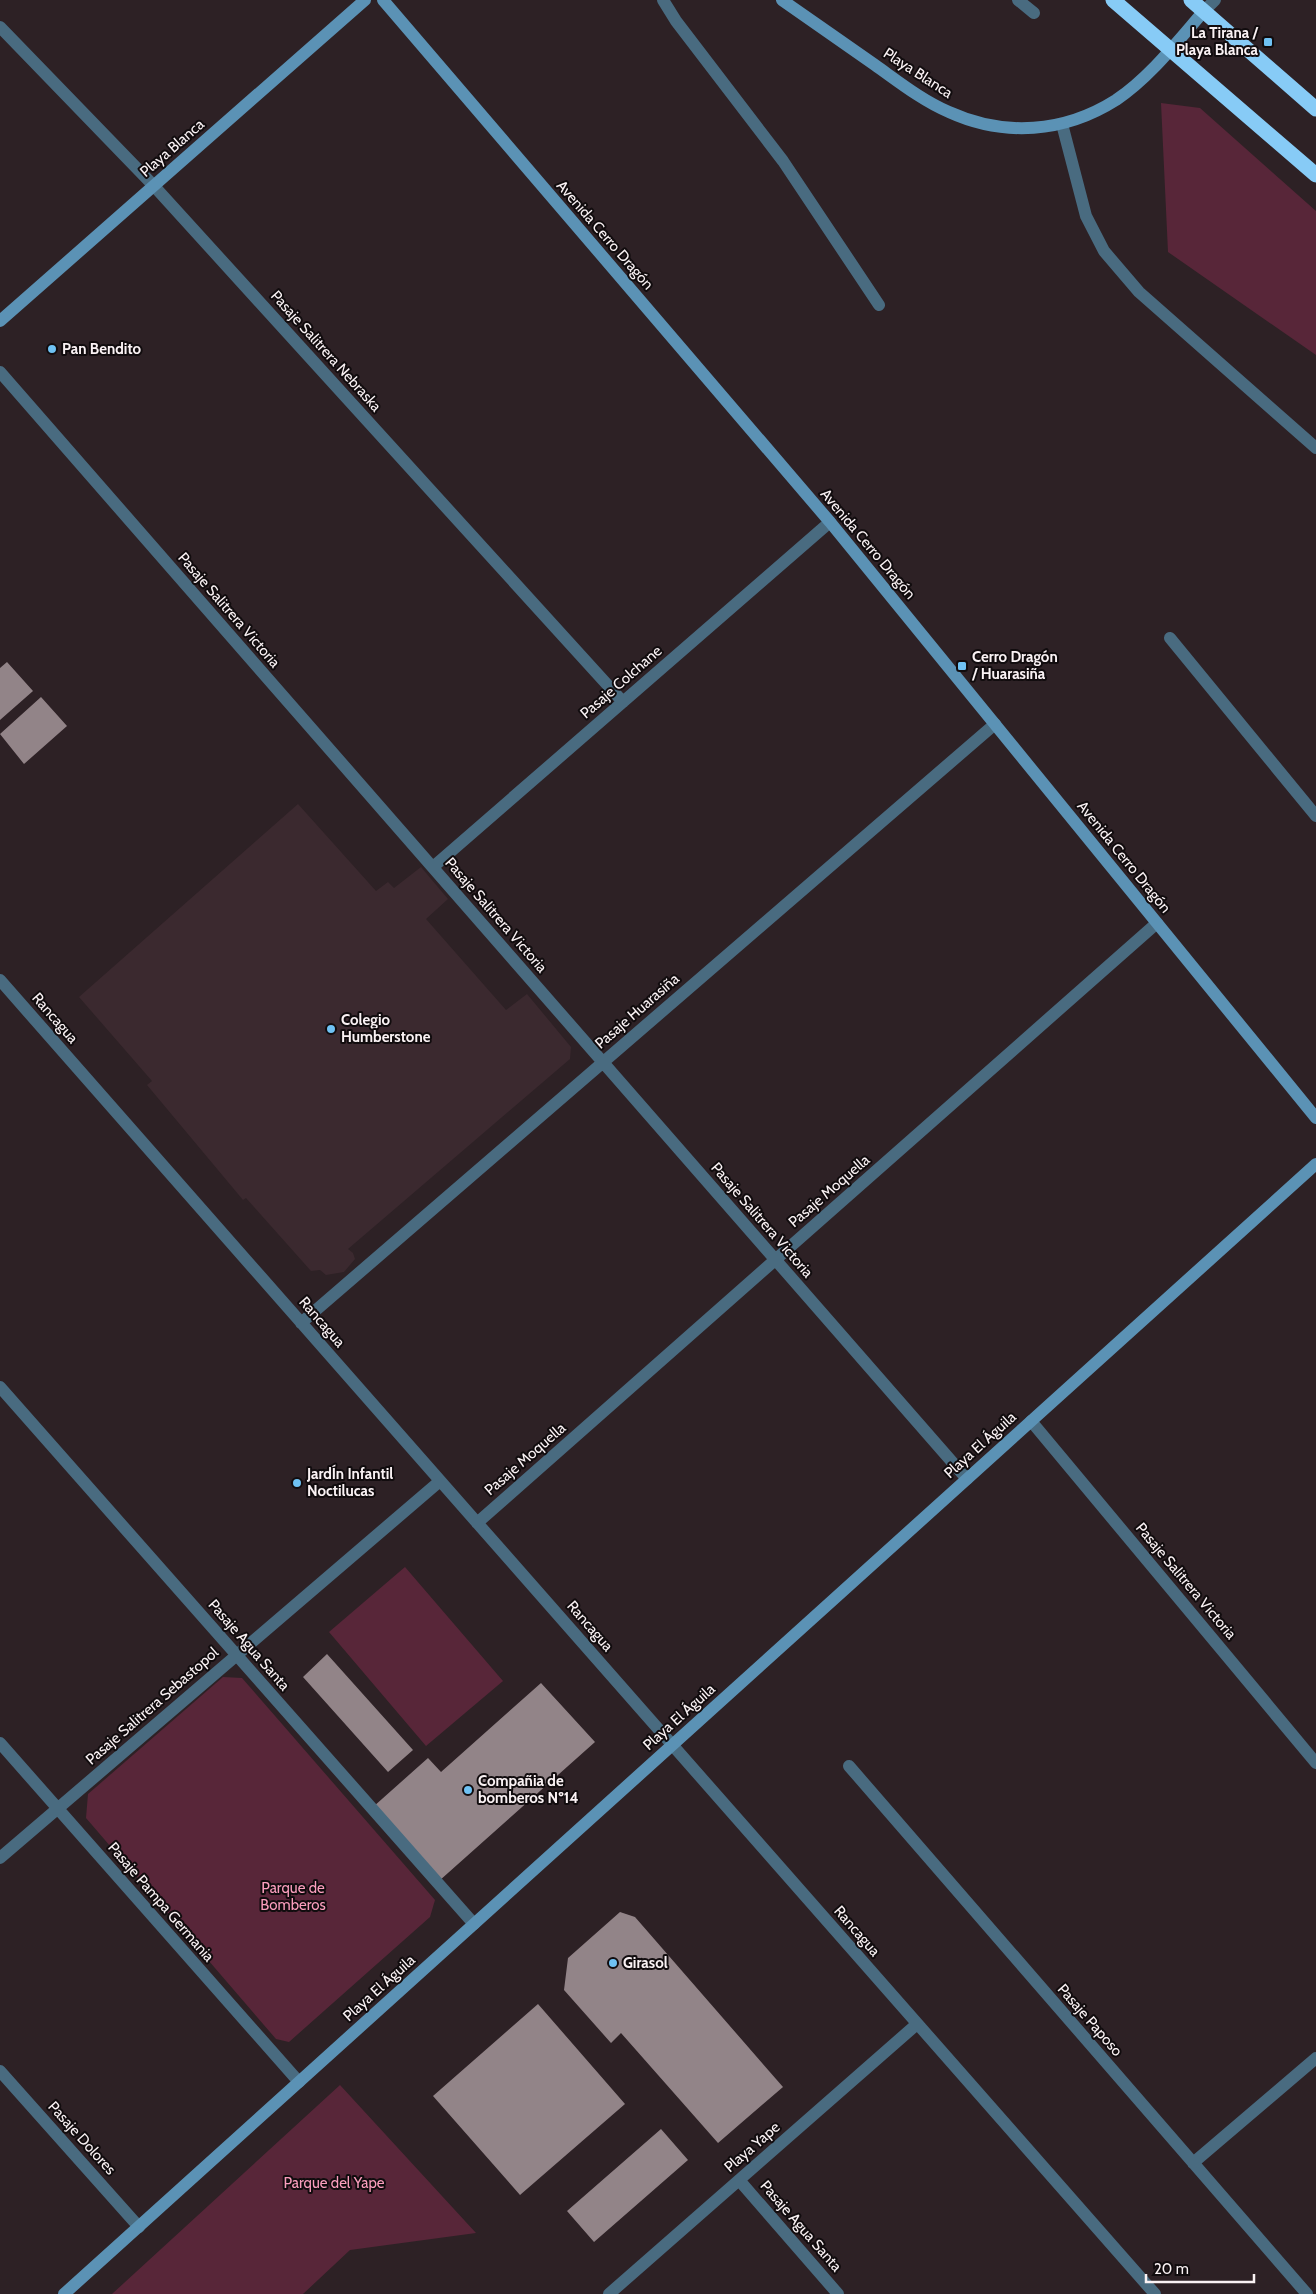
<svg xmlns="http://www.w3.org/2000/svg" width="1316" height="2294" viewBox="0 0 1316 2294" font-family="Cabin,sans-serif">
<rect width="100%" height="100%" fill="#2d2125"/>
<path fill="#3b292f" d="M298 804 376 891 388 882 394 888 421 867 448 899 426 919 506 1010 527 994 571 1047 570 1059 348 1249 353 1253 355 1259 344 1272 326 1275 320 1270 311 1271 246 1198 243 1200 147 1085 152 1081 79 997Z"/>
<path fill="#582639" d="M1161 103 1200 108 1316 211V355L1168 252Z
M405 1567 503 1681 426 1746 329 1632Z
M223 1677 242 1678 435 1900 430 1917 289 2042 276 2039 86 1818 88 1794Z
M340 2085 476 2233 350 2250 303 2294H112Z"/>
<path fill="#928488" d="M7 662 33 691 0 720V668Z
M41 697 67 726 24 764 0 734Z
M327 1654 413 1750 388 1772 303 1677Z
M541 1683 595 1742 439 1881 373 1807 428 1758 441 1772Z
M620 1912 635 1917 783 2087 718 2143 621 2033 611 2043 564 1990 568 1958Z
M538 2004 625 2104 520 2195 433 2096Z
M661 2129 688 2160 594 2242 567 2211Z"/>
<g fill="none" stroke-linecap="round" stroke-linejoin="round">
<path stroke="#496b80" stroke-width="12" d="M663 0 676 21 783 161 879 305
M1018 0 1034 13
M1062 124 1086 216 1104 251 1139 292 1316 448
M1170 638 1316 816"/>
<path stroke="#496b80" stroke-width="12" d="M1204 11 1215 0
M0 27 154 186 623 702
M0 372 967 1479
M433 867 830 522
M0 980 1155 2294
M301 1323 995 724
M0 1387 474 1924
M1031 1421 1316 1763
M477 1523 1157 923
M0 1743 299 2082
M849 1766 1307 2294
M0 1858 440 1481
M0 2071 139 2227
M1193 2163 1316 2058
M739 2180 838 2294
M609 2294 917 2024"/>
<path stroke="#5b92b5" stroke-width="12" d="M383 0 830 522 1316 1118
M782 0C813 22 844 43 875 65 899 82 923 101 949 112 1004 137 1064 133 1116 100 1150 77 1177 42 1204 11
M0 321 365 0
M64 2294 1316 1164"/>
<path stroke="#87cbf6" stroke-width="15" d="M1113 0 1316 175
M1191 0 1316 109"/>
</g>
<g fill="#6fc2f4" stroke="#110c0e" stroke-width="2">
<rect x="1263" y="37" width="10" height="10" rx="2.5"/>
<circle cx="52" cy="349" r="5"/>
<rect x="957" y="661" width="10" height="10" rx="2.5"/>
<circle cx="331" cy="1029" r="5"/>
<circle cx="297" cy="1483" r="5"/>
<circle cx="468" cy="1790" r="5"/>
<circle cx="613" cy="1963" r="5"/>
</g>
<g text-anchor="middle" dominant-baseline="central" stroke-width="4" stroke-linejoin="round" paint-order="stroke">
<g font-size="15" font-weight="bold" fill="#faf2f4" stroke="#110c0e" text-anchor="start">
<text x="1258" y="33" text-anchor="end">La Tirana /<tspan x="1258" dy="17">Playa Blanca</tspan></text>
<text x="62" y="349">Pan Bendito</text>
<text x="972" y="657">Cerro Dragón<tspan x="972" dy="17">/ Huarasiña</tspan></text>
<text x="341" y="1020">Colegio<tspan x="341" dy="17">Humberstone</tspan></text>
<text x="307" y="1474">JardÍn Infantil<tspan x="307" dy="17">Noctilucas</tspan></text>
<text x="478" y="1781">Compañia de<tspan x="478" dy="17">bomberos Nº14</tspan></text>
<text x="623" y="1963">Girasol</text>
</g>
<g font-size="15" fill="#faf2f4" stroke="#110c0e">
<text transform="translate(918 73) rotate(33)">Playa Blanca</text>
<text transform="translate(172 148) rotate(-41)">Playa Blanca</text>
<text transform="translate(605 235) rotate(49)">Avenida Cerro Dragón</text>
<text transform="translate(326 351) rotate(48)">Pasaje Salitrera Nebraska</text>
<text transform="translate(868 544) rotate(50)">Avenida Cerro Dragón</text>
<text transform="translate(229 610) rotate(49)">Pasaje Salitrera Victoria</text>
<text transform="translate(621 682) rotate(-41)">Pasaje Colchane</text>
<text transform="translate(1124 857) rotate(51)">Avenida Cerro Dragón</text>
<text transform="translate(496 915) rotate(49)">Pasaje Salitrera Victoria</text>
<text transform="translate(637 1011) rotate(-41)">Pasaje Huarasiña</text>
<text transform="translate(55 1018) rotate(49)">Rancagua</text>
<text transform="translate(829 1191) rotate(-41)">Pasaje Moquella</text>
<text transform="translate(762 1220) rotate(49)">Pasaje Salitrera Victoria</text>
<text transform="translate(322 1322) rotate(49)">Rancagua</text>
<text transform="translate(980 1445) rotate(-42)">Playa El Águila</text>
<text transform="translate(525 1459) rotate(-41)">Pasaje Moquella</text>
<text transform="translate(1186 1581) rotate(50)">Pasaje Salitrera Victoria</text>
<text transform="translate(590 1626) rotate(49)">Rancagua</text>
<text transform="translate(249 1645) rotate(49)">Pasaje Agua Santa</text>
<text transform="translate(152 1706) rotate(-41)">Pasaje Salitrera Sebastopol</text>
<text transform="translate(679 1717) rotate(-42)">Playa El Águila</text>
<text transform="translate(161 1902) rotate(49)">Pasaje Pampa Germania</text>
<text transform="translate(857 1931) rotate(49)">Rancagua</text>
<text transform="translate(379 1988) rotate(-42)">Playa El Águila</text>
<text transform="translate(1090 2020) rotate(49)">Pasaje Paposo</text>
<text transform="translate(82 2138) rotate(48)">Pasaje Dolores</text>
<text transform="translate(752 2147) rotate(-41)">Playa Yape</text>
<text transform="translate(801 2226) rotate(49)">Pasaje Agua Santa</text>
</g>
<g font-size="15" fill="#fa9ebd" stroke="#110c0e">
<text x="293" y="1888">Parque de<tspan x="293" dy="17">Bomberos</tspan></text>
<text x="334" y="2183">Parque del Yape</text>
</g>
</g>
<path d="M1146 2274v8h108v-8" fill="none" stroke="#faf2f4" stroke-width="2.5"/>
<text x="1154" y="2274" font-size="15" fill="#faf2f4" stroke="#110c0e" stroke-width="4" paint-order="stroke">20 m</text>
</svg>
